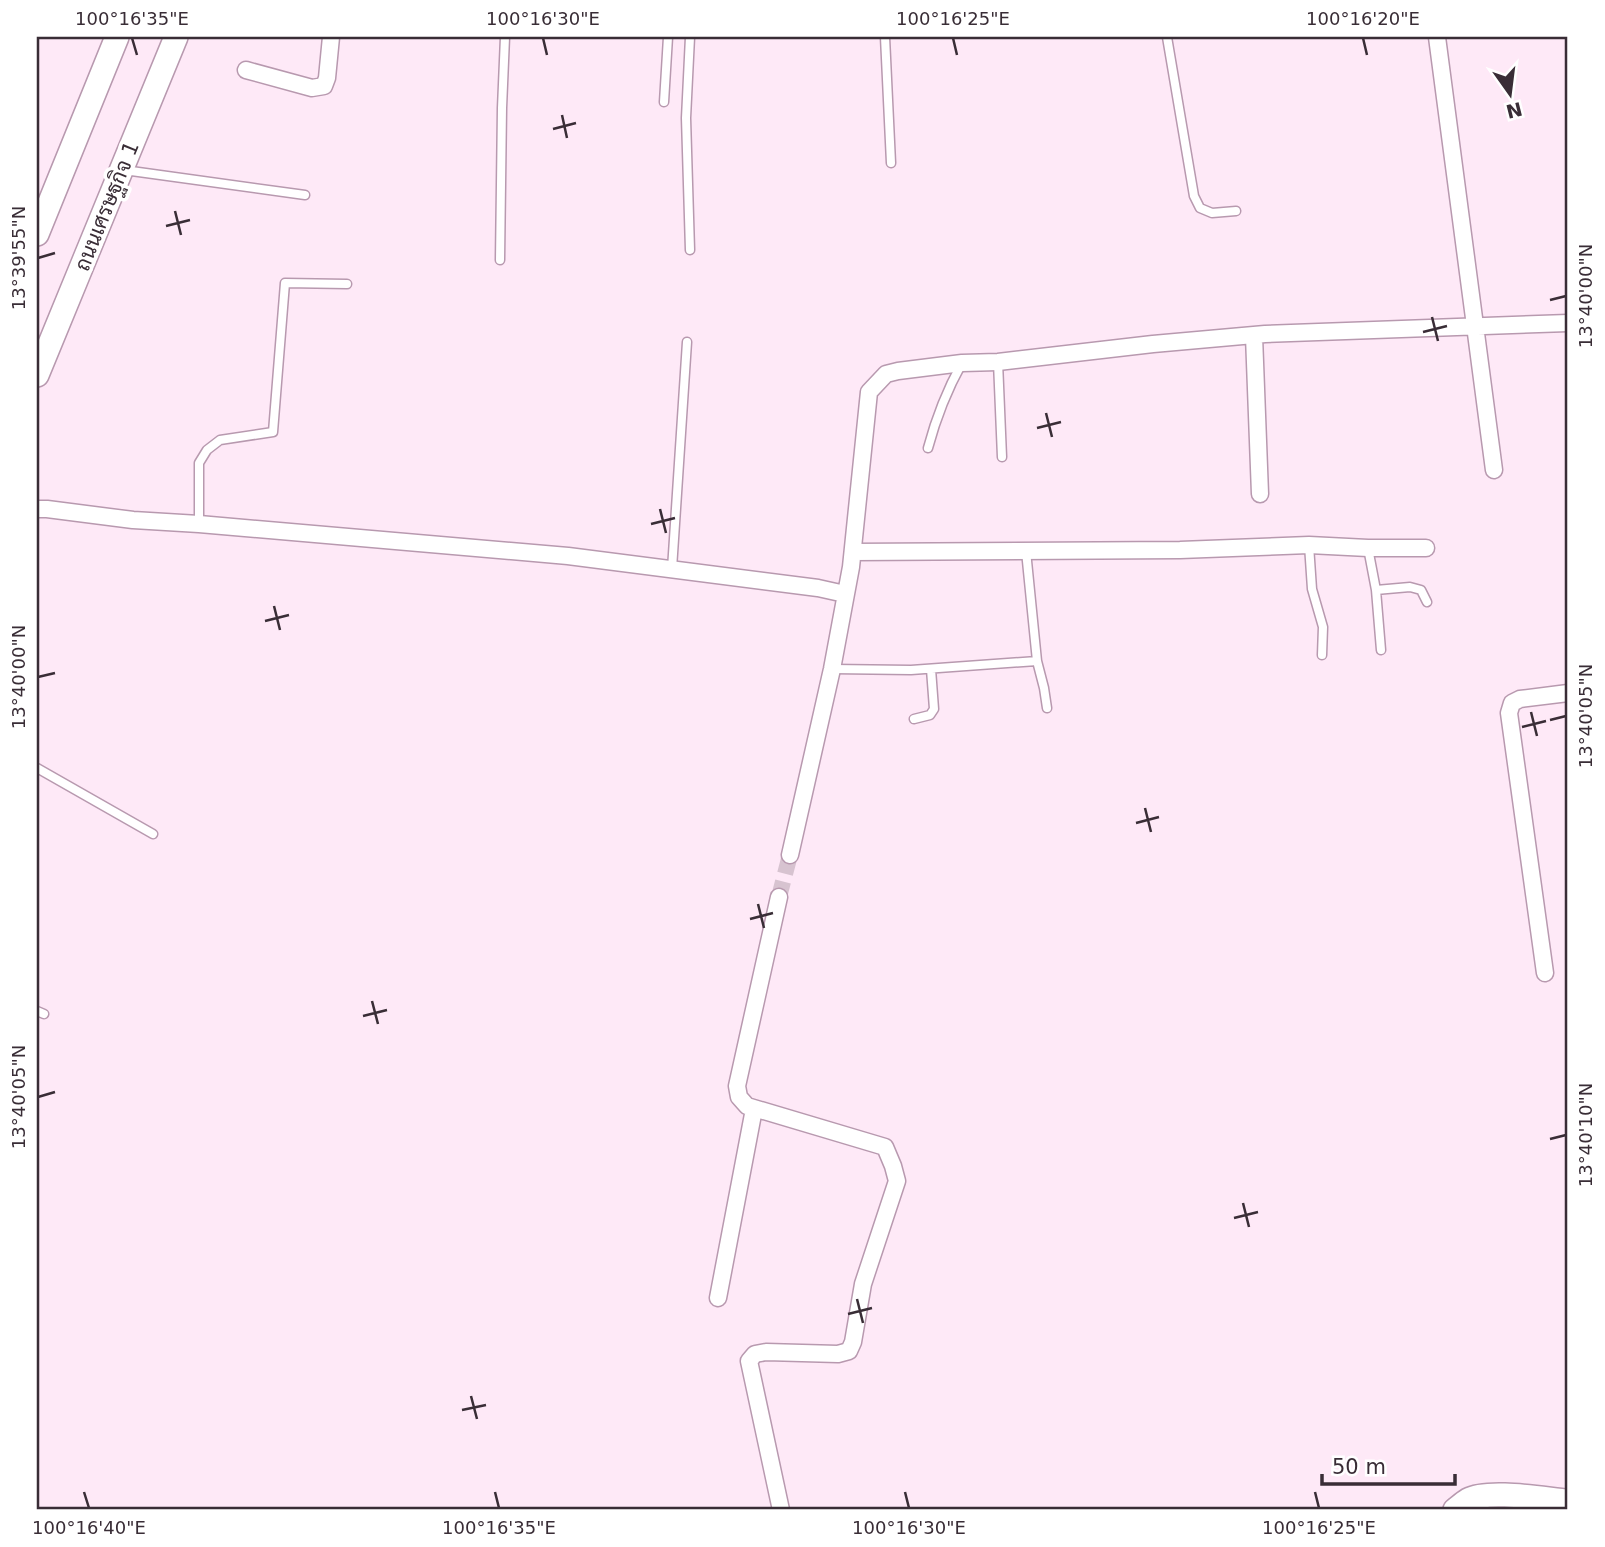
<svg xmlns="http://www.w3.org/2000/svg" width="1605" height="1547" viewBox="0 0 1605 1547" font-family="'DejaVu Sans',Sarabun,sans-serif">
<rect width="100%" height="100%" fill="#fee9f7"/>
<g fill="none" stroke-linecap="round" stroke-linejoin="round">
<path stroke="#d7c3d0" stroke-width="16" stroke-dasharray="16 8" stroke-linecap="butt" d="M779 897 790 855"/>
<g stroke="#b899af" stroke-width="11">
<path id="lane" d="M690 37 686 118 690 250
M885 37 891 163
M1167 37 1194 196 1200 208 1212 213 1236 211
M664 102 668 37
M124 170 305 195
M500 260 502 108 505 37
M998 362 1002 457
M928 448C936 418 947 390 962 363
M199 524V463L207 450 220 440 273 432 285 283 347 284
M1309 545 1312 589 1323 627 1322 655
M1368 548 1376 590 1410 587 1421 590 1427 602
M1026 551 1037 661
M672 569 687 342
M1376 590 1381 650
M832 669 911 670 1037 661 1044 688 1047 708
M914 719 930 715 934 709 931 669
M37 768 153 834
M37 1011 44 1014"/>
</g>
<g stroke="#b899af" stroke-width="19">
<path id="street" d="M1437 37 1494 470
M246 70 312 88 324 86 327 78 331 37
M1254 336 1260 494
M37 509H47L133 520 199 524 568 556 818 588 845 594
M853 552 1180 550 1309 545 1368 548H1426
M790 855 832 669 851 567 869 392 886 374 898 371 962 363 998 362 1153 344 1265 334 1568 323
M779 897 737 1086 739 1097 747 1106 885 1147 893 1166 897 1181 863 1284 853 1342 849 1351 838 1354 766 1352 755 1354 749 1361 781 1510
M1545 973 1509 713 1512 703 1520 699 1568 693
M718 1298 754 1109"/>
</g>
<g stroke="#b899af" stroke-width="26">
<path id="secondary" d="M37 234 117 37
M37 375 176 37
M1455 1510C1459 1507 1463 1503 1468 1500 1488 1489 1544 1499 1568 1501"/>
</g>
<use href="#lane" stroke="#fff" stroke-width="8"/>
<use href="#street" stroke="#fff" stroke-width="16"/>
<use href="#secondary" stroke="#fff" stroke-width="23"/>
</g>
<path fill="none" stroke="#392d36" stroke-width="2.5" d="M132 38 137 55M543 38 547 55M953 38 957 55M1363 38 1367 55M562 115 567 138M553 129 576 123M175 211 181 235M166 226 190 220M38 258 55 253M1550 300 1566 296M1432 317 1438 341M1423 332 1447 326M1046 413 1052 437M1037 428 1061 422M660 509 666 533M651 524 675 518M274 606 280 630M265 621 289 615M38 677 55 673M1531 712 1537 736M1550 720 1566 716M1522 727 1546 721M1145 808 1151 832M1136 823 1159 817M758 904 764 928M750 919 773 913M372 1001 378 1024M363 1016 387 1010M38 1097 55 1092M1550 1139 1566 1135M1243 1203 1249 1227M1234 1218 1258 1212M857 1299 863 1323M848 1314 872 1308M471 1396 477 1419M462 1410 486 1405M84 1492 89 1508M495 1492 499 1508M905 1492 909 1508M1315 1492 1319 1508"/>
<g text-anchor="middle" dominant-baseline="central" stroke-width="7" stroke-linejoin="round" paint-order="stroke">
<g font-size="21" fill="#392d36" stroke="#fff">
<text transform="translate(107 206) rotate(-68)">ถนนเศรษฐกิจ 1</text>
</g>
</g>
<rect width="1605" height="1547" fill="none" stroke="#ffffff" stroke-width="77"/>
<g transform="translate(1510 94) rotate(166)" stroke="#ffffff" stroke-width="5" paint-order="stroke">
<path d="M0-5L12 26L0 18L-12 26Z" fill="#392d36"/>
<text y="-10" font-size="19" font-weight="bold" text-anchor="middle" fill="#392d36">N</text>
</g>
<path d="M1322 1474v10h133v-10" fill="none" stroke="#392d36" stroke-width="3.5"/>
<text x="1332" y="1474" font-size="21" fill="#392d36" stroke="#ffffff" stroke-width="5" paint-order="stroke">50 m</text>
<rect x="38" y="38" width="1528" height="1470" fill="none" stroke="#392d36" stroke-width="2.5"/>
<g font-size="18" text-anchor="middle" fill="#392d36">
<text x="132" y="25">100°16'35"E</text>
<text x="543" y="25">100°16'30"E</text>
<text x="953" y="25">100°16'25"E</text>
<text x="1363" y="25">100°16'20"E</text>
<text transform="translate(19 258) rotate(-90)" y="6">13°39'55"N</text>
<text transform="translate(1586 296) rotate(-90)" y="6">13°40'00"N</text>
<text transform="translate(19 677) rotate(-90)" y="6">13°40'00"N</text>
<text transform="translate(1586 716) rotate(-90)" y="6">13°40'05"N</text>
<text transform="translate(19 1097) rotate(-90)" y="6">13°40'05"N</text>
<text transform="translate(1586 1135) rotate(-90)" y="6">13°40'10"N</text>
<text x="89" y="1534">100°16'40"E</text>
<text x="499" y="1534">100°16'35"E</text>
<text x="909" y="1534">100°16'30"E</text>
<text x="1319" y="1534">100°16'25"E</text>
</g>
</svg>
